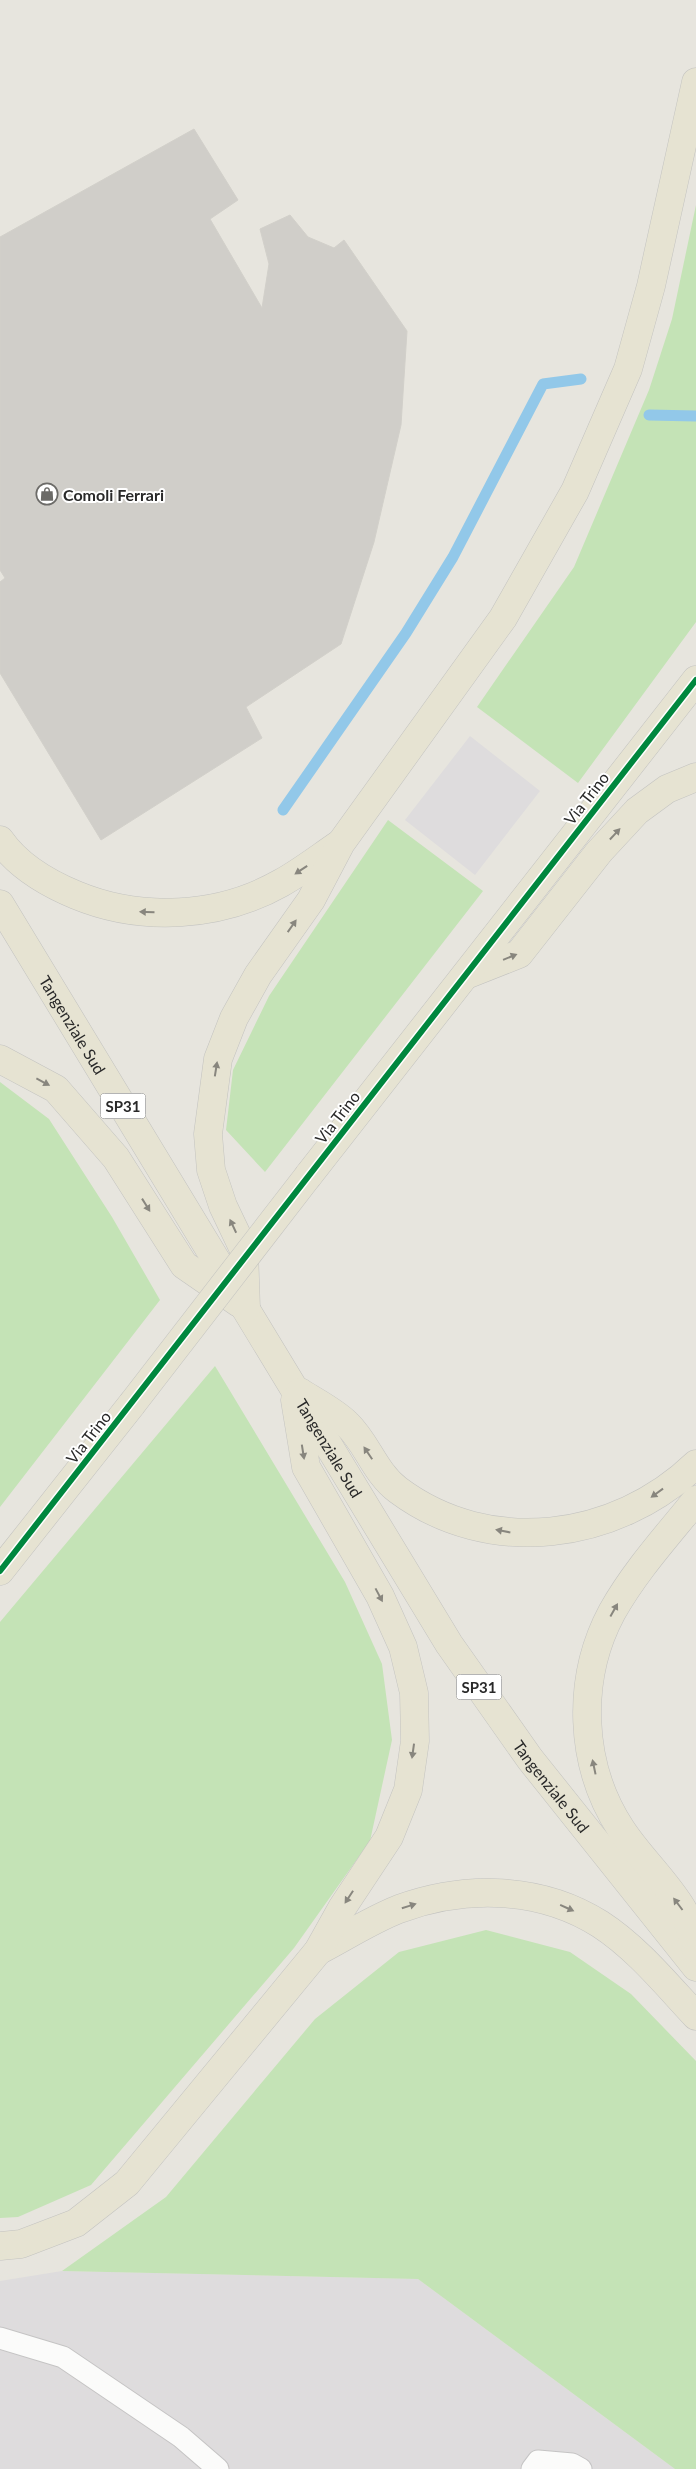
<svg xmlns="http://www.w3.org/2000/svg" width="696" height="2469" viewBox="0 0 696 2469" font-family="Lato,sans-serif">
<rect width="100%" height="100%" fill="#e7e5de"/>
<path fill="#dedcdd" d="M470 736 540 791 475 875 405 820Z
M62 2271 418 2279 675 2469H0V2281Z"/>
<path fill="#c4e3b6" d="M696 205V622L578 783 477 707 574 567 649 390 672 319Z
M388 820 483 891 265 1172 226 1130 233 1070 269 996Z
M0 1082 49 1119 112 1217 160 1300 0 1507Z
M215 1366 345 1582 382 1664 392 1740 370 1841 294 1948 91 2185 18 2217 0 2218V1622Z
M486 1930 570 1952 631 1994 696 2061V2469H675L418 2279 62 2271 166 2197 315 2019 399 1952Z"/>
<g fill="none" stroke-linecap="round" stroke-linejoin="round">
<path stroke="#92c8e9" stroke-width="11" d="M649 415 696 416
M283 810 406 633 453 557 543 384 581 379"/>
</g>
<path fill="#d0cec9" stroke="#d2d0ca" d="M194 129 238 200 210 219 262 308 269 264 260 229 290 215 308 237 334 248 344 240 407 331 401 425 374 542 341 644 246 707 262 738 101 840 0 673V582L5 578 0 570V237Z"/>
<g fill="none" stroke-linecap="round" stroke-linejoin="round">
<g stroke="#c5c4c4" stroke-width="23">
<path id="lane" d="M0 2338 63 2357 181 2437 218 2469
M532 2469 538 2461 572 2464 581 2469"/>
</g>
<g stroke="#c3c3c0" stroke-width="29">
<g id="primary">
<path d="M0 840C18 866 47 883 76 895 141 922 219 918 281 883 301 872 319 858 338 845"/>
<path id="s1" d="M0 904 449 1644 530 1759 696 1967"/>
<path d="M466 975 519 954 599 852 637 811 667 789 696 777"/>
<path d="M0 1059 56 1089 116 1158 184 1265 239 1303"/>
<path d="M308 1176 696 680"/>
<path d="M246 1308 244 1250 223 1206 211 1170 208 1134 218 1059 234 1018 258 975 311 900 341 843 503 618 575 491 628 369 651 286 696 82"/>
<path d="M300 1392C315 1402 334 1411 347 1424 367 1443 375 1473 398 1490 489 1558 616 1541 696 1464"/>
<path d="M696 1500C667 1536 635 1571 612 1612 576 1679 579 1765 621 1829 639 1857 666 1881 683 1910 689 1921 692 1937 696 1949"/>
<path d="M0 1571 132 1404"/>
<path d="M318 1951C345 1937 371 1920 399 1909 465 1885 540 1886 600 1924 637 1948 666 1984 696 2016"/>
<path d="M0 2246 21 2244 76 2223 127 2183 318 1951 342 1908 389 1837 408 1790 415 1741 414 1693 403 1647 380 1596 306 1467 295 1400"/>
</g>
</g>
<use href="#lane" stroke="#fbfbfa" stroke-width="21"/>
<use href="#primary" stroke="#e6e3d2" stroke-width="28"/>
<g stroke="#c3c3c0" stroke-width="29" stroke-linecap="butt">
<path id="primary-bridge" d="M132 1404 308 1176"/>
</g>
<use href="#primary-bridge" stroke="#e6e3d2" stroke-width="28"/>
<g stroke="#fff" stroke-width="9">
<path id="cycleway" d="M0 1571 696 680"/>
</g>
<use href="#cycleway" stroke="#00873e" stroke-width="6"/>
</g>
<defs><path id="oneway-solid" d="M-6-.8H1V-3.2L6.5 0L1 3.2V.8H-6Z" transform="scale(1.25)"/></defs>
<g fill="#88867e">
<use href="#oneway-solid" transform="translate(615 834) rotate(-47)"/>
<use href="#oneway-solid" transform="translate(301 870) rotate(146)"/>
<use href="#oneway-solid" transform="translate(147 912) rotate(-179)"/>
<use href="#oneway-solid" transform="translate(292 926) rotate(-55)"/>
<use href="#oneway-solid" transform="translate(510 957) rotate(-22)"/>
<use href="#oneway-solid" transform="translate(216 1069) rotate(-81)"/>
<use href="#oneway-solid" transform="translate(43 1082) rotate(28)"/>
<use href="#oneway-solid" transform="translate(146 1205) rotate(58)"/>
<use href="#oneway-solid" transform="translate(233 1226) rotate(-115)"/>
<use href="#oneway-solid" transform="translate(303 1452) rotate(81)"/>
<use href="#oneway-solid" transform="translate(368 1453) rotate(-124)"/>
<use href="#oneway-solid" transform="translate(657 1493) rotate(144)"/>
<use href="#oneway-solid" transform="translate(503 1531) rotate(-169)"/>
<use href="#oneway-solid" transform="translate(379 1595) rotate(62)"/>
<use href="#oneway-solid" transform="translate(614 1610) rotate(-61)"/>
<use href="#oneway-solid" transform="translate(413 1751) rotate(98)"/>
<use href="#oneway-solid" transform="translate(594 1767) rotate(-102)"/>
<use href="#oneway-solid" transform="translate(349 1897) rotate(123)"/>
<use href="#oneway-solid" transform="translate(678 1904) rotate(-127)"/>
<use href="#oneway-solid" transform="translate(409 1906) rotate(-17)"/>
<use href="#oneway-solid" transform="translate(567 1908) rotate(24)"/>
</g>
<defs>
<g id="shop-ring" transform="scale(1.125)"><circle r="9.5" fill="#fff" stroke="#6c6b68" stroke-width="1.5"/><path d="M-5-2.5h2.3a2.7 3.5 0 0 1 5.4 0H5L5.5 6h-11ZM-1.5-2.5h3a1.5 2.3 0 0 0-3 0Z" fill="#6c6b68"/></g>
</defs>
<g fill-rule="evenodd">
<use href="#shop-ring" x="47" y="494"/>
</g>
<g text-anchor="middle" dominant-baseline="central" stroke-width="4" stroke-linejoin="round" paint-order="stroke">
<g fill="#fff" stroke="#696969" stroke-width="1">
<rect x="100.5" y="1093.5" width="45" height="25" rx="4"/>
<rect x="456.5" y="1674.5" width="45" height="25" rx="4"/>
</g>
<g font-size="15" font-weight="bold" fill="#292929">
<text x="123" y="1106">SP31</text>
<text x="479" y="1687">SP31</text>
</g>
<g font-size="16" font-weight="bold" fill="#292929" stroke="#fff" text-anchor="start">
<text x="63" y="494">Comoli Ferrari</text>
</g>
<g font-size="16" fill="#292929" stroke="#fff">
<text transform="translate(586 798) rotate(-52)">Via Trino</text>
<text stroke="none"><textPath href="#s1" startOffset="141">Tangenziale Sud</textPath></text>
<text transform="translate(337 1117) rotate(-52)">Via Trino</text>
<text transform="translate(88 1437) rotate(-52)">Via Trino</text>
<text stroke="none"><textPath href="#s1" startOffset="636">Tangenziale Sud</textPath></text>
<text stroke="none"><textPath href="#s1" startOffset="1041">Tangenziale Sud</textPath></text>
</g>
</g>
</svg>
